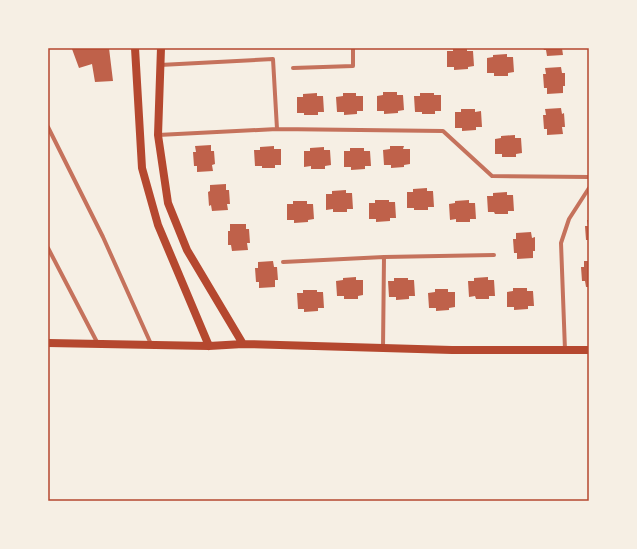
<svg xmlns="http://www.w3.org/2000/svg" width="637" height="549" viewBox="0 0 637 549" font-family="'Open Sans',sans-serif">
<rect width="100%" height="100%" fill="#f6efe4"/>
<path fill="#bf614a" d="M109 48 113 81 95 82 92 64 79 68 72 49Z
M453 48H467V51H473L474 66 468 67V69L454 70V67H447V51H453Z
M543 48H562L563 55 547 56 546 50H544Z
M507 54V57H513L514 72 508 73V76H494V73H487V58L493 57V55Z
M561 67 562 73H565V86H563V93L547 94V88H544L543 74H546L545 68Z
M383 92H397V95H403L404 110 398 111V113L384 114V111H377V96L383 95Z
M317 93V96H323L324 112H318V115H304V113H297V97H303V94Z
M343 93H356V96H363V111H357V114L344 115V112H337L336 97 343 96Z
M420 93H434V95H441V111H435V114H422V112H415L414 96H420Z
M561 108 562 114 564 113 565 127H562L563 134 547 135V129H544L543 115H546L545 109Z
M461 109H475V112L481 111 482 127H476V130L462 131V128H455V112H461Z
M515 135V138H521L522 153 516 154V157H502V154H495V139L501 138V136Z
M211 145V151H214L215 164 212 165 213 171 197 172V166H194L193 152H196L195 146Z
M274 146V149H281V165H275V168H262V166H255L254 150H260V147Z
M390 146H404L403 149H410V164L404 165V167L391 168V165H384L383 150 390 149Z
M324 147V150H330L331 165 325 166V169H311V166L304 167V151H310V148Z
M350 148H364V151H370L371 166H365V169L351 170V167H344V151H350Z
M226 184V190H229L230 204H227L228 210 212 211 211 205 209 206 208 192 210 191V185Z
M427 188V191H433L434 207H428V210H414V208H407V192H413V189Z
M346 190V193H352L353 209H347V212H333V209L326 210V194H332V191Z
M507 192V195H513L514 211H508V214H495L494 212H488L487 196H493V193Z
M375 200H389V202H395L396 218H390V221L376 222V219H369V203H375Z
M469 200V203H475L476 219H470V222H456V219L450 220 449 204 455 203V201Z
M293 201H307V204H313L314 219 308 220V222L294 223V220H287V204H293Z
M587 220H589V240H586L585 226H588Z
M230 224H246V229H249L250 243H247L248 250 232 251 231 245H228V231H230Z
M531 232 532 238 535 237V251H533V258L517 259V253H514L513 239H516V233Z
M273 261 274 267H277L278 280H275V287L259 288V282H256L255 268H258V262Z
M584 261H589V287H586L585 281H582L581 267H584Z
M356 277V280H363V295L358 296V299H344V296H337L336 281 343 280V278Z
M488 277V280H494L495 296H489V299H476L475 296 469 297 468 281H474V278Z
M394 278H408V280H414L415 296H409V299L396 300V297H389L388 281H394Z
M513 288H527V291H533L534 306H528V309L514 310V307H507V292L513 291Z
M435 289H448V292H455V307L449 308V310L436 311V308H429L428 293 435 292Z
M303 290H317V292H323L324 308H318V311L304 312V309H298L297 293H303Z"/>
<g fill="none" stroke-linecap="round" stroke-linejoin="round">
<path stroke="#c5725c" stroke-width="4" d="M160 65 273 59 277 129
M293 68 353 66V48
M48 127 103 237 151 344
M158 135 277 129 443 131 492 176 589 177
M48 248 98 344
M283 262 384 257 494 255
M383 348 384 257
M565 350 561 243 569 219 589 188"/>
<path stroke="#b5482f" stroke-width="8" d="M135 48 142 168 158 225 209 346
M161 48 158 135 168 203 187 250 243 344
M48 343 209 346 243 344 452 350H589"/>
</g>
<rect width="637" height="549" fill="none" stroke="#f6efe4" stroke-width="98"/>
<rect x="49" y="49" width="539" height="451" fill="none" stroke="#b5482f" stroke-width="1.5"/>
</svg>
